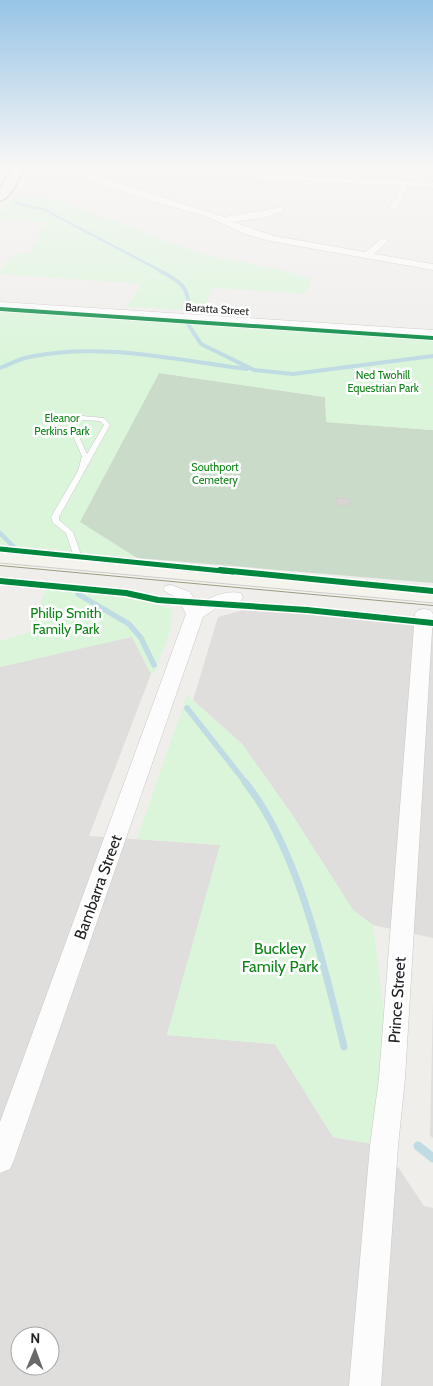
<svg xmlns="http://www.w3.org/2000/svg" width="433" height="1386" viewBox="0 0 433 1386" font-family="Cabin,sans-serif">
<rect width="100%" height="100%" fill="#f0eeeb"/>
<path fill="#dfdedc" fill-rule="evenodd" d="M248 609 433 626V938L373 925 353 910 293 816 242 744 193 700 218 617Z
M132 636 151 674 89 836 221 845 167 1035 275 1044 333 1137 384 1146 424 1206 433 1208V1386H0V667ZM20 1336H50V1366H20Z
M433 1001V1138L430 1136Z"/>
<path fill="#cadbca" d="M159 373 325 397 327 422 433 430V583L137 558 79 522Z"/>
<path fill="#daf5da" d="M17 194 62 201 196 252C235 263 274 265 312 280L305 294 214 288 202 311 127 307 141 284 0 274V269L15 254H29L45 222 0 219V211Z
M0 311 433 340V430L326 422 325 397 159 373 80 522 137 558 0 544Z
M46 589 138 599 173 609 170 631 155 672 151 674 132 637 0 667V641L30 632Z
M187 695 242 744 293 816 353 910 373 925 392 1078 384 1146 333 1137 275 1044 167 1035 220 845 137 839Z"/>
<g fill="none" stroke-linecap="round" stroke-linejoin="round">
<path stroke="#bfdbe3" stroke-width="2.5" d="M15 203 43 209 163 272"/>
<path stroke="#bfdbe3" stroke-width="4" d="M160 271C180 281 190 287 188 311
M188 324 201 344 254 370 293 374 433 356
M0 368C10 364 19 359 29 357 101 342 175 360 247 369"/>
<path stroke="#bfdbe3" stroke-width="4.5" d="M0 533 14 547"/>
<path stroke="#bfdbe3" stroke-width="5.5" d="M78 594 129 624 141 638 154 665
M187 708 246 783"/>
<path stroke="#bfdbe3" stroke-width="7" d="M245 782C298 848 324 965 344 1047"/>
<path stroke="#bfdbe3" stroke-width="9" d="M418 1146 433 1158"/>
</g>
<path fill="#d7d4d2" stroke="#d3d0cc" d="M337 498 350 499 349 506 336 505Z"/>
<g fill="none" stroke-linecap="round" stroke-linejoin="round">
<g stroke="#c9c8c7" stroke-width="1">
<path id="lane" d="M82 416 104 418 110 425 59 517V520L73 532 85 566 81 568 77 566 66 533 53 523 51 517 78 471 82 456 68 425ZM83 420 100 421 104 425 87 454 74 426Z"/>
</g>
<g stroke="#c9c8c7" stroke-width="1">
<path id="street" d="M20 166H57L94 176 133 166V170L102 178 224 217 283 207V211L267 217 233 222 274 236 365 252 383 238 388 241 374 254 433 264V270L270 241 245 234 206 216 144 199 87 179 54 170Z
M210 166H218L217 171 224 173 433 182V188L407 186 404 197 396 209 393 210 389 207 396 197 399 186 223 177 210 174Z
M0 302 433 330V336L0 308Z
M171 585 190 592 198 605C210 597 226 590 241 593L243 597 241 601 222 604 203 617 14 1160 10 1169 0 1173V1122L186 614 178 599 163 590 165 586Z
M424 609 430 610 433 614 405 1078 398 1146 381 1386H349L370 1146 379 1078 415 614 418 610Z"/>
</g>
<g stroke="#999a82" stroke-width="2">
<path id="secondary" d="M13 166H25C20 177 12 198 0 201V189Z
M0 551 433 591V605L0 565Z"/>
</g>
<use href="#lane" fill="#fdfcfc" fill-rule="evenodd"/>
<use href="#street" fill="#fdfcfc" fill-rule="evenodd"/>
<use href="#secondary" fill="#f4f4ed" fill-rule="evenodd"/>
<path stroke="#ccc" stroke-width="1" d="M0 563 433 603"/>
<g stroke="#fff" stroke-width="5.5">
<path id="cycleway-far2" d="M0 309 433 338"/>
</g>
<g stroke="#fff" stroke-width="8">
<path id="cycleway-far1" d="M0 549 233 572"/>
</g>
<g stroke="#fff" stroke-width="9">
<path id="cycleway" d="M220 570 433 591
M0 581 126 593 158 600 307 610 433 623"/>
</g>
<use href="#cycleway-far2" stroke="#00873e" stroke-width="4"/>
<use href="#cycleway-far1" stroke="#00873e" stroke-width="5"/>
<use href="#cycleway" stroke="#00873e" stroke-width="6"/>
</g>
<linearGradient id="sky" x2="0" y2="1"><stop stop-color="#97c4e6"/><stop offset="0.46" stop-color="#f8f7f6"/><stop offset="1" stop-color="#f8f7f6" stop-opacity="0"/></linearGradient>
<rect width="433" height="360" fill="url(#sky)"/>
<g text-anchor="middle" dominant-baseline="central" stroke-width="5" stroke-linejoin="round" paint-order="stroke">
<g font-size="11" fill="#222" stroke="#fff">
<text transform="translate(217 309) rotate(4)">Baratta Street</text>
</g>
<g font-size="11" fill="#0c8416" stroke="#fff">
<text x="383" y="375">Ned Twohill<tspan x="383" dy="13">Equestrian Park</tspan></text>
<text x="62" y="418">Eleanor<tspan x="62" dy="13">Perkins Park</tspan></text>
<text x="215" y="467">Southport<tspan x="215" dy="13">Cemetery</tspan></text>
</g>
<g font-size="14" fill="#0c8416" stroke="#fff">
<text x="66" y="613">Philip Smith<tspan x="66" dy="16">Family Park</tspan></text>
</g>
<g font-size="16" fill="#222" stroke="#fff">
<text transform="translate(98 887) rotate(-70)">Bambarra Street</text>
<text transform="translate(397 1000) rotate(-86)">Prince Street</text>
</g>
<g font-size="16" fill="#0c8416" stroke="#fff">
<text x="280" y="948">Buckley<tspan x="280" dy="18">Family Park</tspan></text>
</g>
</g>
<g transform="translate(35 1351) rotate(1)"><circle r="24" fill="#ffffff" stroke="#a7a7a7"/>
<path d="M0-4L9 19L0 12L-9 19Z" fill="#6a6968"/>
<text y="-8" font-size="14" font-weight="bold" text-anchor="middle" fill="#222222">N</text>
</g>
</svg>
